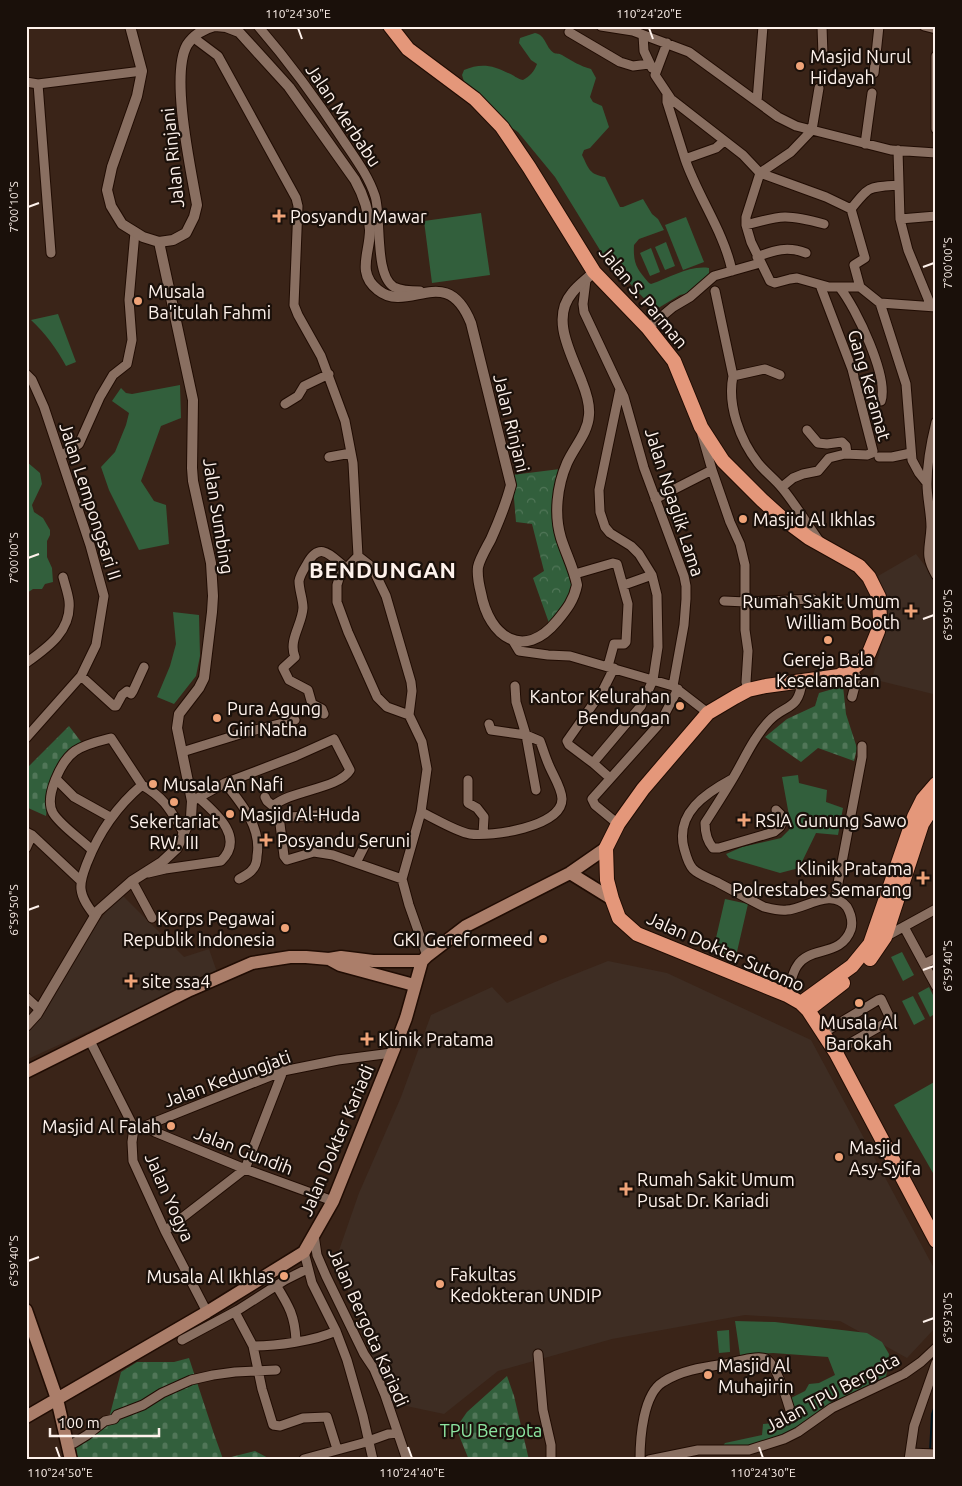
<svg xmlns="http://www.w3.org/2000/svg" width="962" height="1486" viewBox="0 0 962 1486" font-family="Ubuntu,sans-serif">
<defs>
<pattern id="forest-crowns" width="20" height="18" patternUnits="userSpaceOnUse" patternTransform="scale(1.25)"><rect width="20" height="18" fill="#325f3c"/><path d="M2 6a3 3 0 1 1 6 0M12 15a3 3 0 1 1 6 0" fill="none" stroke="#517658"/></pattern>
<pattern id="cemetery-stones" width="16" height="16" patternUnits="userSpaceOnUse" patternTransform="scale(1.25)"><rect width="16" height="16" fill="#325f3c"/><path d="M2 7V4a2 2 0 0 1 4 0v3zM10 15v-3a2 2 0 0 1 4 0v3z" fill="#517658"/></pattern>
</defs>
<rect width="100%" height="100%" fill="#3a2418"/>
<path fill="#3e2d23" d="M916 554 936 580V688L933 694 872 679 887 626 884 596 878 576Z
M121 894 184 957 209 949 217 972 26 1060V1032L56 991 98 922Z
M608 961 667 973 811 1040 936 1272V1327L907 1358 840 1321 745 1315 612 1339 498 1371 444 1414 392 1403 381 1380 336 1259 359 1193 401 1097 431 1015 492 987 507 1003 555 982Z"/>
<path fill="#325f3c" d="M535 33C546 35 545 47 554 53 556 54 559 53 562 55 572 61 580 66 591 69L596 78 590 97 593 102 602 106 609 127 590 148 584 150 582 155C589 169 589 174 605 177L620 207H623L643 199 652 214 658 219 664 230 639 239 634 245C633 264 637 269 649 283L651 284C670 278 689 265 709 268V275L694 292 680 295 655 310 603 255 555 177 518 132 497 118 465 85 462 75 464 70C480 63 493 65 508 73 514 75 517 79 523 80 530 76 534 72 537 64L531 60 519 43 520 38Z
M481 213 490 275 432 283 424 221Z
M686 217 704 262 683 270 665 225Z
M666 242 675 266 665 270 655 247Z
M651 248 660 272 650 276 640 253Z
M58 314 76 362 66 366C57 349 45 333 31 320Z
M180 385 181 418 161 426 141 481 154 501 166 505 169 544 139 550 109 490 101 467 115 452 126 425 129 413 112 401 121 388 126 393 132 394Z
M26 456 27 462 40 473 42 484 32 505 34 512 43 518 50 530V535L47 541V557L52 568 53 582 45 584 42 589H33L27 593 26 604Z
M173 612 199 615 200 656 196 676 174 704 157 697 170 666 176 644Z
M798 775 799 783 827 790 826 802 843 808 838 835 816 833 799 868 780 873 729 858 726 854 742 847 781 838 789 830 790 821 782 777Z
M725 899 748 904 736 956 713 951Z
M902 952 914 975 903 981 891 957Z
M929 987 936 1001V1013L930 1017 918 993Z
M913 996 925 1019 914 1025 902 1001Z
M936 1081V1171L933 1173 894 1105Z
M735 1321 775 1322 867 1333 882 1342 889 1354 886 1378 784 1437 749 1450 722 1447 725 1443 762 1435 763 1424 774 1423 789 1413V1399L805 1391 809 1384 819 1383 835 1375 828 1357 773 1353 740 1355Z
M729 1330 730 1352 719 1353 717 1331Z"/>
<path fill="url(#forest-crowns)" d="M560 469 554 495 555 538 574 578 571 597 549 623 533 578 544 571 532 524 516 522 512 475Z"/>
<path fill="url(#cemetery-stones)" d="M843 686 846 714 857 748 854 761 818 748 801 762 765 737 787 719 815 706 819 693Z
M69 726 82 743 61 762 48 798 46 816 26 807V769Z
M189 1358 214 1434 223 1459 255 1451 272 1460H78L75 1443 108 1422 121 1372 137 1362H174Z
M507 1376 514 1396 529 1460H469L456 1428 467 1412Z"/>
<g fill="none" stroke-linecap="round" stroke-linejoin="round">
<path stroke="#00131d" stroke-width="2" d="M930 1452 932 1414 936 1403"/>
<g stroke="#200c03" stroke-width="11">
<path id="minor" d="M258 26C289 62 317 100 343 140 355 158 368 175 375 196 382 218 374 275 394 287 402 291 412 291 420 291
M601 26 633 31 689 52 778 117 796 126 891 150 936 153
M822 26 823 56
M924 26 936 29
M569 32 620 62 633 66 649 64
M643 35 644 51 652 68
M194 38 218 56 296 198 298 206 294 305 298 315 321 356 345 421 353 463 358 556 372 567 386 596 411 682 412 691 409 715 422 742 427 769 421 812 402 879 409 905 427 956
M667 43 655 75 671 99 743 155 760 173 826 197 851 209C870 185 869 187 899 185
M936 56V129
M874 73 879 26
M26 82 38 84 142 71
M38 84 51 253
M667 94V102L685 159
M757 101 763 26
M812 130 791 152 760 173 746 217V225L751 242 770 281 775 283 790 279 797 278 829 287H860L880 303 936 307
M812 130 819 88
M724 141 716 148 685 159C698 197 724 232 732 271
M865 144 872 93
M898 150 900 219 908 250 931 306
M851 209 865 258 854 265 860 287
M900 219 936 216
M746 225C782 215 787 214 824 224
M757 257C774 250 788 246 806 253
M586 280 583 304 584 312 624 397 644 468 684 576 686 586V599L684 625 673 686
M840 288C856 308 889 377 881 401
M715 291 733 376 765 369 780 375
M880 303 906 384 912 460 919 473 927 483
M648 328 673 307 690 297 714 276 760 263
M26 374 32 380 44 407 90 545 104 596 96 645 81 676 26 738
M733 376C727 405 740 440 758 463 765 472 775 479 782 488 796 505 807 524 820 542
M285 404 298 396 304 386 329 374
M936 422C931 442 927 464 927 484 927 498 931 513 931 527 930 549 924 554 936 575
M807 430 818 443 827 444 842 442 846 446 847 454
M702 435 712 470 730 522 740 544 745 565V630L748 651 746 682 748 690
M61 456 79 444 100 397 113 375 127 364 132 340 129 300 135 232
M329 457 351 453
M879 457H892L911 453
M782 487 793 478 803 474 818 471 829 458 845 454 867 455 872 453 873 451 852 369 820 285
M655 499 712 470
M358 556 340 575 337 585V602L348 632 377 697 387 707 409 715
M575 574 613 563 617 564 628 604 626 642 624 644H614L608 666
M624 585 652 575
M724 601 746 602 813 599
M513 641 519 651 548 655 570 656 673 686 708 713
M26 663C47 648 72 631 69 601 68 593 65 585 63 577
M81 676 114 706H116L122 695 127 691 131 694 133 691 144 667
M515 686 516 702 526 735 536 790
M852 697 857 678 853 668
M324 714 322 709 312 704 308 690 289 680 283 668 295 657C288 640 302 625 303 608 303 599 299 590 299 581 300 575 304 569 307 564 320 540 331 556 346 568
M182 752 240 734 295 720
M593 763 569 745 567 741 603 690 614 668
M610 778 593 763 641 706 653 680 658 647 657 595 652 575 639 554 631 546 610 533 605 527 600 512 599 490 620 389
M56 779 74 797 110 817
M732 779C706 793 675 813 684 848 686 855 688 864 693 869 699 875 709 878 717 882 732 890 748 899 764 907 772 909 779 911 787 910 805 909 832 887 847 907 851 914 853 921 851 929 841 958 810 945 797 966 792 973 790 986 787 995
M468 780V803L477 808 484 817 483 834
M225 783C242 804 262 828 257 856 257 861 256 866 252 870 249 874 244 876 239 879
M265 797 267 801 273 806
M192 801 225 783 296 756 334 739 350 770C339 789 291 790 273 806
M273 806 274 812 280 824 284 856 287 860 314 852 333 855 402 879
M776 810 781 815 783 821 780 827 774 832 719 848H713C707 841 705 833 705 823 714 809 723 795 732 780 744 760 753 738 769 721 785 704 799 711 802 681
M421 812C434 818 457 832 470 834 491 837 562 827 562 799 562 788 552 774 548 763 545 756 543 749 540 741L526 735 491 730 489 724
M278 818 327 814
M618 824 595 805 592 799 660 723 678 689
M26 832 32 835 81 881
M26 848 32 835
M92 850C81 839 61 826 53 813 44 797 61 761 75 751 85 744 99 741 111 738L142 785
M356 863 366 843
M148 873 165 869 221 861C245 838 217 814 199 798
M132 881 152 918
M835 899 862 757V746
M95 916C89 908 82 899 81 889 80 880 84 871 87 863 99 832 116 807 142 785 166 799 170 810 184 833
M904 927 936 986
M885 937 936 909
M924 964 936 958
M26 997 39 1009
M823 1033 878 1000 881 999 891 1020 835 1052
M89 1039 134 1128 132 1142 133 1161 165 1231 207 1312
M145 1126 155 1132 245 1169 333 1201
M134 1128 145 1126 283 1071 338 1060 392 1053
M165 1231 245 1169 283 1071
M314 1235 317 1255 326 1276 364 1354 374 1369 385 1395 407 1460
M304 1252 312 1283 336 1331 347 1360 363 1416 373 1460
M276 1285C289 1306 295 1316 296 1341
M235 1312 253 1346 262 1389 273 1425 280 1426 303 1418 327 1417 337 1449
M182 1340 238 1310 285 1280 307 1269
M253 1346C276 1346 315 1341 336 1331
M538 1354 543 1410 551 1445V1460
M67 1445 74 1443 87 1435 105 1421 114 1419 117 1415 143 1405 162 1393 191 1380 213 1375 235 1372 276 1370
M910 1453 936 1454
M304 1459 363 1443 388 1434 398 1433
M640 1460C640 1438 643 1394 663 1382 681 1370 705 1367 725 1364 735 1362 758 1355 766 1359 776 1363 787 1400 790 1410
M649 1460 698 1450H749L784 1439 798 1432 832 1408 904 1374 921 1362 936 1348
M909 1460 914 1426 936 1363"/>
</g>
<g stroke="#200c03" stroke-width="12">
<path id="tertiary" d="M130 26 142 71 137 96 112 167 107 190 111 206 122 224 143 237 159 242 173 240 186 233 194 217 197 205C191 170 170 75 187 45 194 34 203 29 215 26
M215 26 226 27 239 32 289 87 355 180C364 196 369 212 370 230 370 253 356 273 378 290 409 315 446 261 471 323L511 485C506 504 499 521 491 539 487 547 480 558 478 567 477 575 479 585 481 593 489 637 524 661 557 621 567 609 574 600 577 585 574 569 566 554 561 538 554 515 557 486 567 463 574 447 588 433 589 415 590 404 586 392 582 382 572 355 550 319 572 293 578 285 587 279 594 272
M26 1026 37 1014 98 911 132 881 162 862 177 848 191 817 192 801 177 728 179 714 199 688 204 678 212 612 213 596 211 563 193 481 192 468 193 400 159 242"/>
</g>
<g stroke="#200c03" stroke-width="15">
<path id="secondary" d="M570 873 612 899
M329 959 340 965 414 985
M26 1072 190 990 252 963 290 957H306L329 959 341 957 373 961H422
M26 1310 57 1399 71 1460
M26 1417 207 1312 304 1252 333 1201 398 1039 406 1018 422 961 427 956 466 926 570 873 606 848"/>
</g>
<g stroke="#200c03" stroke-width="16">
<path id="trunk" d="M390 26 408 49 475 99 502 127 529 167 594 272 648 328 674 361 701 427 723 461 762 500 782 518 809 538 859 566 869 577 879 597 880 620 878 631 869 653 857 665 839 676 766 686 748 690 735 697 708 713 643 789 618 824 606 848 607 880 612 899 619 918 637 934 787 995 801 1003 808 1010 836 1053 936 1241
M870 959 885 937 922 824 936 802
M801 1003 852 966 870 944 914 817 923 799 936 784
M808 1010 843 983"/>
</g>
<use href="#minor" stroke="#896f61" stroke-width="9"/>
<use href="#tertiary" stroke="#896f61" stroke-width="10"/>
<use href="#secondary" stroke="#ab7e6a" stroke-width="12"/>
<use href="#trunk" stroke="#e4977a" stroke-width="14"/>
</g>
<path fill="none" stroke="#fef2ec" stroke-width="2" d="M298 28 302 39M649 28 653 39M28 207 39 203M923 267 934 263M28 558 39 554M923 619 934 615M28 910 39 906M923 970 934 966M28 1261 39 1257M923 1322 934 1318M56 1447 60 1458M408 1447 412 1458M759 1447 763 1458"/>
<g fill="#efa378" stroke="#1a100a" stroke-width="2">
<circle cx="800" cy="66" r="5"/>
<path d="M276.5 208.5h5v5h5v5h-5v5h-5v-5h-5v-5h5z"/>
<circle cx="138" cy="301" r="5"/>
<circle cx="743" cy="519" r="5"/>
<path d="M908.5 603.5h5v5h5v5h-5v5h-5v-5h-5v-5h5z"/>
<circle cx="828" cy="640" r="5"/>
<circle cx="680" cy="706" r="5"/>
<circle cx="217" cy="718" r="5"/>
<circle cx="153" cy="784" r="5"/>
<circle cx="174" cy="802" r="5"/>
<circle cx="230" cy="814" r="5"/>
<path d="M741.5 812.5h5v5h5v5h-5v5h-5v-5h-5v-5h5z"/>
<path d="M263.5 832.5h5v5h5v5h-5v5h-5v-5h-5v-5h5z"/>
<path d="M920.5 870.5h5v5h5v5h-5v5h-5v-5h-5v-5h5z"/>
<circle cx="285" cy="928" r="5"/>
<circle cx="543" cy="939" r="5"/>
<path d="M128.5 973.5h5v5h5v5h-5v5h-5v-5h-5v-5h5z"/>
<circle cx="859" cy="1003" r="5"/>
<path d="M364.5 1031.5h5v5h5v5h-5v5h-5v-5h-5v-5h5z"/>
<circle cx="171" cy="1126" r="5"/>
<circle cx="839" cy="1157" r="5"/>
<path d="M623.5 1181.5h5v5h5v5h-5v5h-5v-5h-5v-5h5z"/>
<circle cx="284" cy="1276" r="5"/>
<circle cx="440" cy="1284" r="5"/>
<circle cx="708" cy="1375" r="5"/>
</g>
<g text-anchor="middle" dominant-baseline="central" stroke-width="4.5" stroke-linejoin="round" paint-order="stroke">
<g font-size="18" fill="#fef2ec" stroke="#1a100a" text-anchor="start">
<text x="810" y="56">Masjid Nurul<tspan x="810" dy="21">Hidayah</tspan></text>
<text x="290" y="216">Posyandu Mawar</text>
<text x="148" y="291">Musala<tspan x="148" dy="21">Ba'itulah Fahmi</tspan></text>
<text x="753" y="519">Masjid Al Ikhlas</text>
<text x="900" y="601" text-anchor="end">Rumah Sakit Umum<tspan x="900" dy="21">William Booth</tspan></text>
<text x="828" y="659" text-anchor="middle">Gereja Bala<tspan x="828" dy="21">Keselamatan</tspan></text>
<text x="670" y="696" text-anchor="end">Kantor Kelurahan<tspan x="670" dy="21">Bendungan</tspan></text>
<text x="227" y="708">Pura Agung<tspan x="227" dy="21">Giri Natha</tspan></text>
<text x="163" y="784">Musala An Nafi</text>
<text x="240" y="814">Masjid Al-Huda</text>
<text x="755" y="820">RSIA Gunung Sawo</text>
<text x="174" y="821" text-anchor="middle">Sekertariat<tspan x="174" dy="21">RW. III</tspan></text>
<text x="277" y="840">Posyandu Seruni</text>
<text x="912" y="868" text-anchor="end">Klinik Pratama<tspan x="912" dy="21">Polrestabes Semarang</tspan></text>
<text x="275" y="918" text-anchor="end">Korps Pegawai<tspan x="275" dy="21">Republik Indonesia</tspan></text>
<text x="533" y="939" text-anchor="end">GKI Gereformeed</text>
<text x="142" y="981">site ssa4</text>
<text x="859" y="1022" text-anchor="middle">Musala Al<tspan x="859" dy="21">Barokah</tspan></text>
<text x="378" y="1039">Klinik Pratama</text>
<text x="161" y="1126" text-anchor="end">Masjid Al Falah</text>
<text x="849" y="1147">Masjid<tspan x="849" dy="21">Asy-Syifa</tspan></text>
<text x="637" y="1179">Rumah Sakit Umum<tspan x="637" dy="21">Pusat Dr. Kariadi</tspan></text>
<text x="450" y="1274">Fakultas<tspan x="450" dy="21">Kedokteran UNDIP</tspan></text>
<text x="274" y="1276" text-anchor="end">Musala Al Ikhlas</text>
<text x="718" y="1365">Masjid Al<tspan x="718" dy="21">Muhajirin</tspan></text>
</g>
<g font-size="18" fill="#fef2ec" stroke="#1a100a">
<text transform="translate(344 115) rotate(56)">Jalan Merbabu</text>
<text transform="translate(172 158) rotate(-96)">Jalan Rinjani</text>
<text transform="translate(644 297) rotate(50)">Jalan S. Parman</text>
<text transform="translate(870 385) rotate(74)">Gang Keramat</text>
<text transform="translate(512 423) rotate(76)">Jalan Rinjani</text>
<text transform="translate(91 501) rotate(72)">Jalan Lempongsari II</text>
<text transform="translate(675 502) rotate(72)">Jalan Ngaglik Lama</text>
<text transform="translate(219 516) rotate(81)">Jalan Sumbing</text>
<text transform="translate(726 951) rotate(24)">Jalan Dokter Sutomo</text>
<text transform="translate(227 1078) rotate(-20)">Jalan Kedungjati</text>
<text transform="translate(336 1140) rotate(-67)">Jalan Dokter Kariadi</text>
<text transform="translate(244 1150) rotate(21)">Jalan Gundih</text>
<text transform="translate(170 1197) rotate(66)">Jalan Yogya</text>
<text transform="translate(369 1327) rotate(66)">Jalan Bergota Kariadi</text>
<text transform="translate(832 1392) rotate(-28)">Jalan TPU Bergota</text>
</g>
<g font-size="18" fill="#8ce5a0" stroke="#1a100a">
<text x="491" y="1430">TPU Bergota</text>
</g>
<g font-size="22" font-weight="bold" letter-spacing="1" fill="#fef2ec" stroke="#1a100a">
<text x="383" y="569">BENDUNGAN</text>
</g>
</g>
<rect width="962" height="1486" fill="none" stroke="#1a100a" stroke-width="55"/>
<path d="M50 1428v8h109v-8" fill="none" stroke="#fef2ec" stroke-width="2.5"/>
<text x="58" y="1428" font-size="15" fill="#fef2ec" stroke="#1a100a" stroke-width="4" paint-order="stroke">100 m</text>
<rect x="28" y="28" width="906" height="1430" fill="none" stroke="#fef2ec" stroke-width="2"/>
<g font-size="12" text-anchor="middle" fill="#fef2ec">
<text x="298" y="18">110°24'30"E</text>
<text x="649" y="18">110°24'20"E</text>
<text transform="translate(14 207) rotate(-90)" y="4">7°00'10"S</text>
<text transform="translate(948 263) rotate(-90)" y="4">7°00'00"S</text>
<text transform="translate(14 558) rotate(-90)" y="4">7°00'00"S</text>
<text transform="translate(948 615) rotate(-90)" y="4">6°59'50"S</text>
<text transform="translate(14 910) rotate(-90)" y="4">6°59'50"S</text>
<text transform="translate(948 966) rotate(-90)" y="4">6°59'40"S</text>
<text transform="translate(14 1261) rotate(-90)" y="4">6°59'40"S</text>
<text transform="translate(948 1318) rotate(-90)" y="4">6°59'30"S</text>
<text x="60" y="1477">110°24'50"E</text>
<text x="412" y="1477">110°24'40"E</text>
<text x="763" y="1477">110°24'30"E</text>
</g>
</svg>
